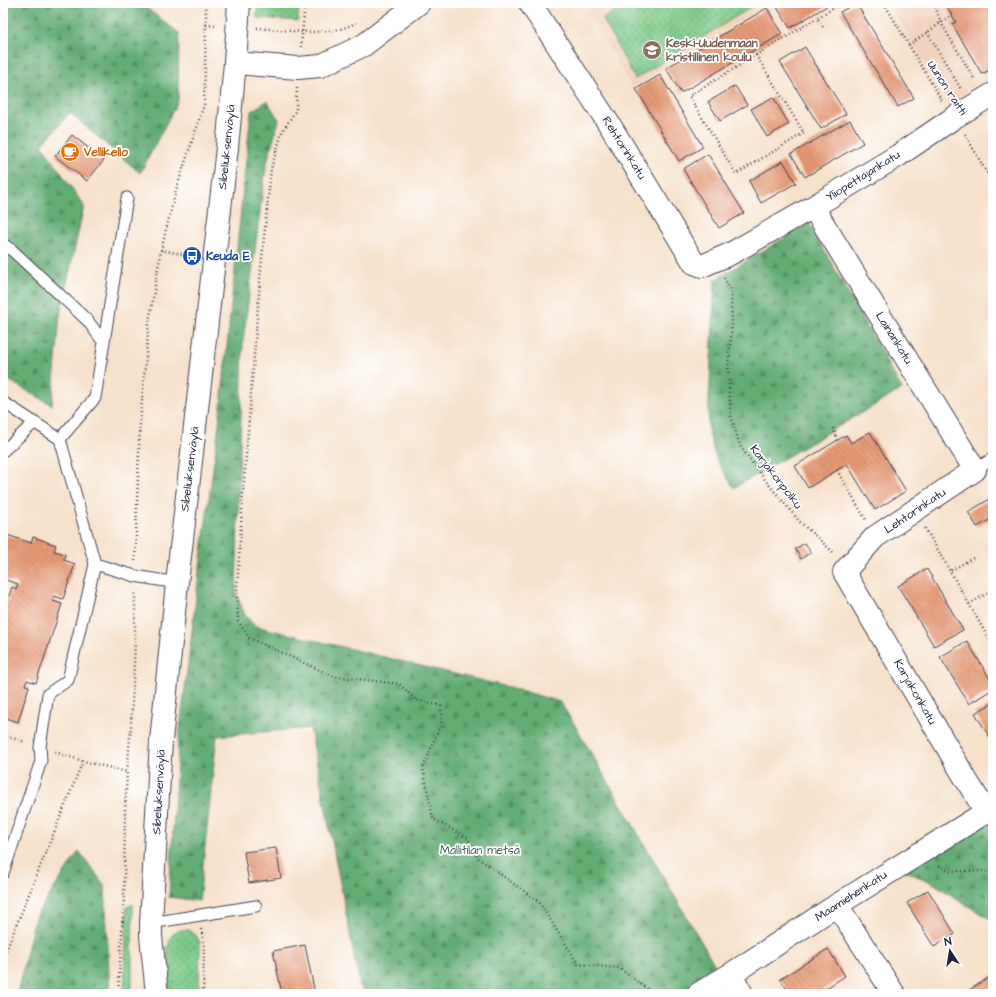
<svg xmlns="http://www.w3.org/2000/svg" width="996" height="997" viewBox="0 0 996 997" font-family="'Architects Daughter',sans-serif">
<defs>
<pattern id="green-dots" width="8" height="8" patternUnits="userSpaceOnUse"><rect width="8" height="8" fill="#7bc886"/><path d="M2 2h.1M6 6h.1" fill="none" stroke="#64a26f" stroke-width="1.8" stroke-linecap="round"/></pattern>
<pattern id="forest-firs" width="22" height="20" patternUnits="userSpaceOnUse"><rect width="22" height="20" fill="#64ac73"/><path d="M5 1l3.5 6h-7zM16 11l3.5 6h-7z" fill="#528c60"/></pattern>
<pattern id="building-back-hatch" width="6" height="6" patternUnits="userSpaceOnUse"><rect width="6" height="6" fill="#e69a75"/><path d="M-1 5l2 2M0 0l6 6M5-1l2 2" fill="none" stroke="#ba7d61"/></pattern>
</defs>
<rect width="100%" height="100%" fill="#fff"/>
<filter id="ink" filterUnits="userSpaceOnUse"><feTurbulence type="fractalNoise" baseFrequency=".025" numOctaves="2"/><feDisplacementMap in="SourceGraphic" scale="8" xChannelSelector="R" yChannelSelector="G"/><feConvolveMatrix kernelMatrix="1 2 1 2 8 2 1 2 1" color-interpolation-filters="sRGB"/></filter>
<filter id="wash" filterUnits="userSpaceOnUse"><feTurbulence type="fractalNoise" baseFrequency=".012" numOctaves="4" result="noise"/><feDisplacementMap in="SourceGraphic" scale="16" xChannelSelector="R" yChannelSelector="G"/><feGaussianBlur stdDeviation="0.9" result="paint"/><feColorMatrix in="noise" values="0 0 0 0 0 0 0 0 0 0 0 0 0 0 0 0 0 1.4 0 .05"/><feComposite in="paint" operator="in"/></filter>
<g filter="url(#wash)">
<rect width="100%" height="100%" fill="#f6e1ca"/>
<path fill="#f2d4be" d="M598 3H769L632 88 588 12Z
M889 3H993V90L955 114Z"/>
<path fill="url(#green-dots)" stroke="#4e7560" d="M258 3H299L298 21 257 18Z
M628 3H758L635 79 603 19Z
M130 905H133L132 950V994H124L127 907Z
M180 930H188L196 935 200 943 199 994H168C167 979 164 947 172 935 174 933 177 932 180 930Z"/>
<path fill="url(#forest-firs)" stroke="#436757" d="M3 3H140L179 33 178 101 140 173 70 113 42 145 84 206 60 315 52 405 3 377Z
M267 101 279 120 266 166 243 341 236 593 245 615 255 626 517 689 560 702 573 722 716 967 720 991 721 994H367L360 986 310 728 217 736 199 901 169 897 178 745 199 573 219 424 251 111Z
M809 223 902 389 734 488 716 459 708 430 709 400 715 280Z
M993 821V920L973 909 933 883 901 869Z
M79 851 105 886 110 994H17L35 917Z"/>
<g id="blocks">
<path fill="url(#building-back-hatch)" d="M776 3H832L790 28 775 4Z
M856 3 914 98 898 107 840 12Z
M953 3H993V68L982 74 952 24 956 22 947 7Z
M767 8 782 34 681 93 666 68Z
M805 47 846 114 821 129 780 62Z
M660 75 703 147 679 161 636 89Z
M735 86 747 105 720 121 708 102Z
M773 97 789 124 767 137 751 109Z
M850 120 863 143 805 177 791 154Z
M72 135 104 160 87 181 55 156Z
M708 154 744 213 719 228 683 169Z
M783 161 796 183 761 203 749 181Z
M870 432 906 491 875 510 847 464 808 488 795 466 846 435 851 443Z
M993 497V518L977 527 968 512Z
M7 535 31 543 33 537 56 545 54 551 65 554 64 560 75 564 63 599 54 596 53 601 62 604 36 683 27 680 25 685 29 686 18 722 3 717V615L12 587 16 589 18 584 3 579V540L5 541Z
M805 543 811 552 801 559 795 549Z
M927 569 963 630 934 646 898 586Z
M967 641 993 684V689L969 704 940 657Z
M993 703V743L975 713Z
M276 848 281 878 249 883 244 852Z
M928 890 955 934 934 947 907 903Z
M305 945 315 994H282L273 951Z
M828 949 845 976 817 994H790L780 979Z
M993 975V994H967L966 992Z"/>
</g>
</g>
<g filter="url(#ink)">
<use href="#blocks" fill-opacity="0" stroke="#423f50" stroke-width="1"/>
<g fill="none" stroke-linecap="round" stroke-linejoin="round">
<g stroke="#423f50" stroke-width="13">
<path id="service" d="M3 244 13 251 88 321 104 343
M3 402 60 439 95 564 135 576 177 583
M60 439 95 398 127 198
M3 451 34 423
M975 470 993 458
M3 873 41 761 40 747 48 694 68 680 95 564
M151 923 256 906"/>
</g>
<g stroke="#423f50" stroke-width="24">
<path id="minor" d="M530 3 611 127 694 263 702 266 730 254 813 207 899 155 955 117 993 94
M235 63 298 68 320 66 364 45 419 3
M813 207 975 470 875 537 844 572 967 781 986 812
M837 905 894 994
M698 994 731 974
M742 994 731 974 837 905 986 812 993 809"/>
</g>
<g stroke="#423f50" stroke-width="24">
<path id="secondary" d="M157 994 151 936V923L161 741 177 583 227 148 235 63 239 3"/>
</g>
<path stroke="#423f50" stroke-width="2.5" stroke-dasharray="1 3" stroke-linecap="butt" d="M884 3 942 101
M934 3 941 23 975 80
M206 25 218 26
M823 27 817 18 842 3
M257 28C289 30 326 38 356 23
M927 32 961 89
M909 45 952 15
M301 47 305 3
M756 55 804 133 736 174 689 96 817 18
M297 88 296 110 282 132 271 169 261 268 243 494 237 588 238 621 249 638 333 676 399 684 416 700 441 706 442 721 423 768 433 819 468 838 478 858 539 902 578 964 619 968 646 988 658 994
M965 134 993 184
M161 250 192 256
M724 278 731 291 732 326 728 367 729 392 731 416 740 446 765 480 800 522 833 552
M833 428 838 441
M837 470 866 520
M925 528 950 571
M973 558 950 571 993 646
M135 561 140 422 149 322 161 250 176 190 204 105 206 25V3
M969 604 993 590
M3 735 25 742
M55 752 83 761 127 772
M939 866 950 871H993
M201 929 204 943 203 994
M3 958 83 761
M118 994 124 900 125 811 127 772 131 726 135 642V592"/>
<use href="#service" stroke="#fff" stroke-width="11"/>
<use href="#minor" stroke="#fff" stroke-width="22"/>
<use href="#secondary" stroke="#fff" stroke-width="22"/>
</g>
</g>
<defs>
<g id="school-disc" transform="scale(1)"><circle r="9.5" fill="#8d6e63" stroke="#fff"/><path d="M0-5L7-2L0 1L-7-2ZM-4 1L0 2.5L4 1V4Q0 6-4 4Z" fill="#fff"/></g>
<g id="cafe-disc" transform="scale(1)"><circle r="9.5" fill="#e8710a" stroke="#fff"/><path d="M-5.5-4.5H6V0H3Q3 3.5 0 3.5H-2.5Q-5.5 3.5-5.5 0ZM3-3.2v2h1.7v-2ZM-6 4.5H4V6H-6Z" fill="#fff"/></g>
<g id="bus-disc" transform="scale(1)"><circle r="9.5" fill="#1a4fb4" stroke="#fff"/><path d="M-5-6H5V4H4V6H2V4H-2V6H-4V4H-5ZM-3.5-4V0h7V-4ZM-3.5 1.2v1.5H-2V1.2ZM2 1.2v1.5H3.5V1.2Z" fill="#fff"/></g>
</defs>
<g fill-rule="evenodd">
<use href="#school-disc" x="652" y="50"/>
<use href="#cafe-disc" x="70" y="152"/>
<use href="#bus-disc" x="192" y="256"/>
</g>
<g text-anchor="middle" dominant-baseline="central" stroke-width="3.5" stroke-linejoin="round" paint-order="stroke">
<g font-size="12" font-weight="bold" fill="#785e54" stroke="#fff" text-anchor="start">
<text x="666" y="43">Keski-Uudenmaan<tspan x="666" dy="14">kristillinen koulu</tspan></text>
</g>
<g font-size="12" fill="#22223b" stroke="#fff">
<text transform="translate(947 88) rotate(57)">Uunon raitti</text>
<text transform="translate(227 147) rotate(-84)">Sibeliuksenväylä</text>
<text transform="translate(624 148) rotate(58)">Rehtorinkatu</text>
<text transform="translate(863 176) rotate(-32)">Yliopettajankatu</text>
<text transform="translate(894 338) rotate(58)">Lainankatu</text>
<text transform="translate(190 469) rotate(-83)">Sibeliuksenväylä</text>
<text transform="translate(776 477) rotate(52)">Karjakonpolku</text>
<text transform="translate(915 511) rotate(-34)">Lehtorinkatu</text>
<text transform="translate(915 692) rotate(60)">Karjakonkatu</text>
<text transform="translate(159 792) rotate(-87)">Sibeliuksenväylä</text>
<text transform="translate(851 896) rotate(-33)">Maamiehenkatu</text>
</g>
<g font-size="12" font-weight="bold" fill="#c56008" stroke="#fff" text-anchor="start">
<text x="84" y="152">Vellikello</text>
</g>
<g font-size="12" font-weight="bold" fill="#164399" stroke="#fff" text-anchor="start">
<text x="206" y="256">Keuda E</text>
</g>
<g font-size="12" fill="#466459" stroke="#fff">
<text x="480" y="850">Mallitilan metsä</text>
</g>
</g>
<rect width="996" height="997" fill="none" stroke="#fff" stroke-width="16"/>
<g transform="translate(950 951) rotate(348)" stroke="#ffffff" stroke-width="3" paint-order="stroke">
<path d="M0-3L7 15L0 10L-7 15Z" fill="#22223b"/>
<text y="-6" font-size="11" font-weight="bold" text-anchor="middle" fill="#22223b">N</text>
</g>
</svg>
